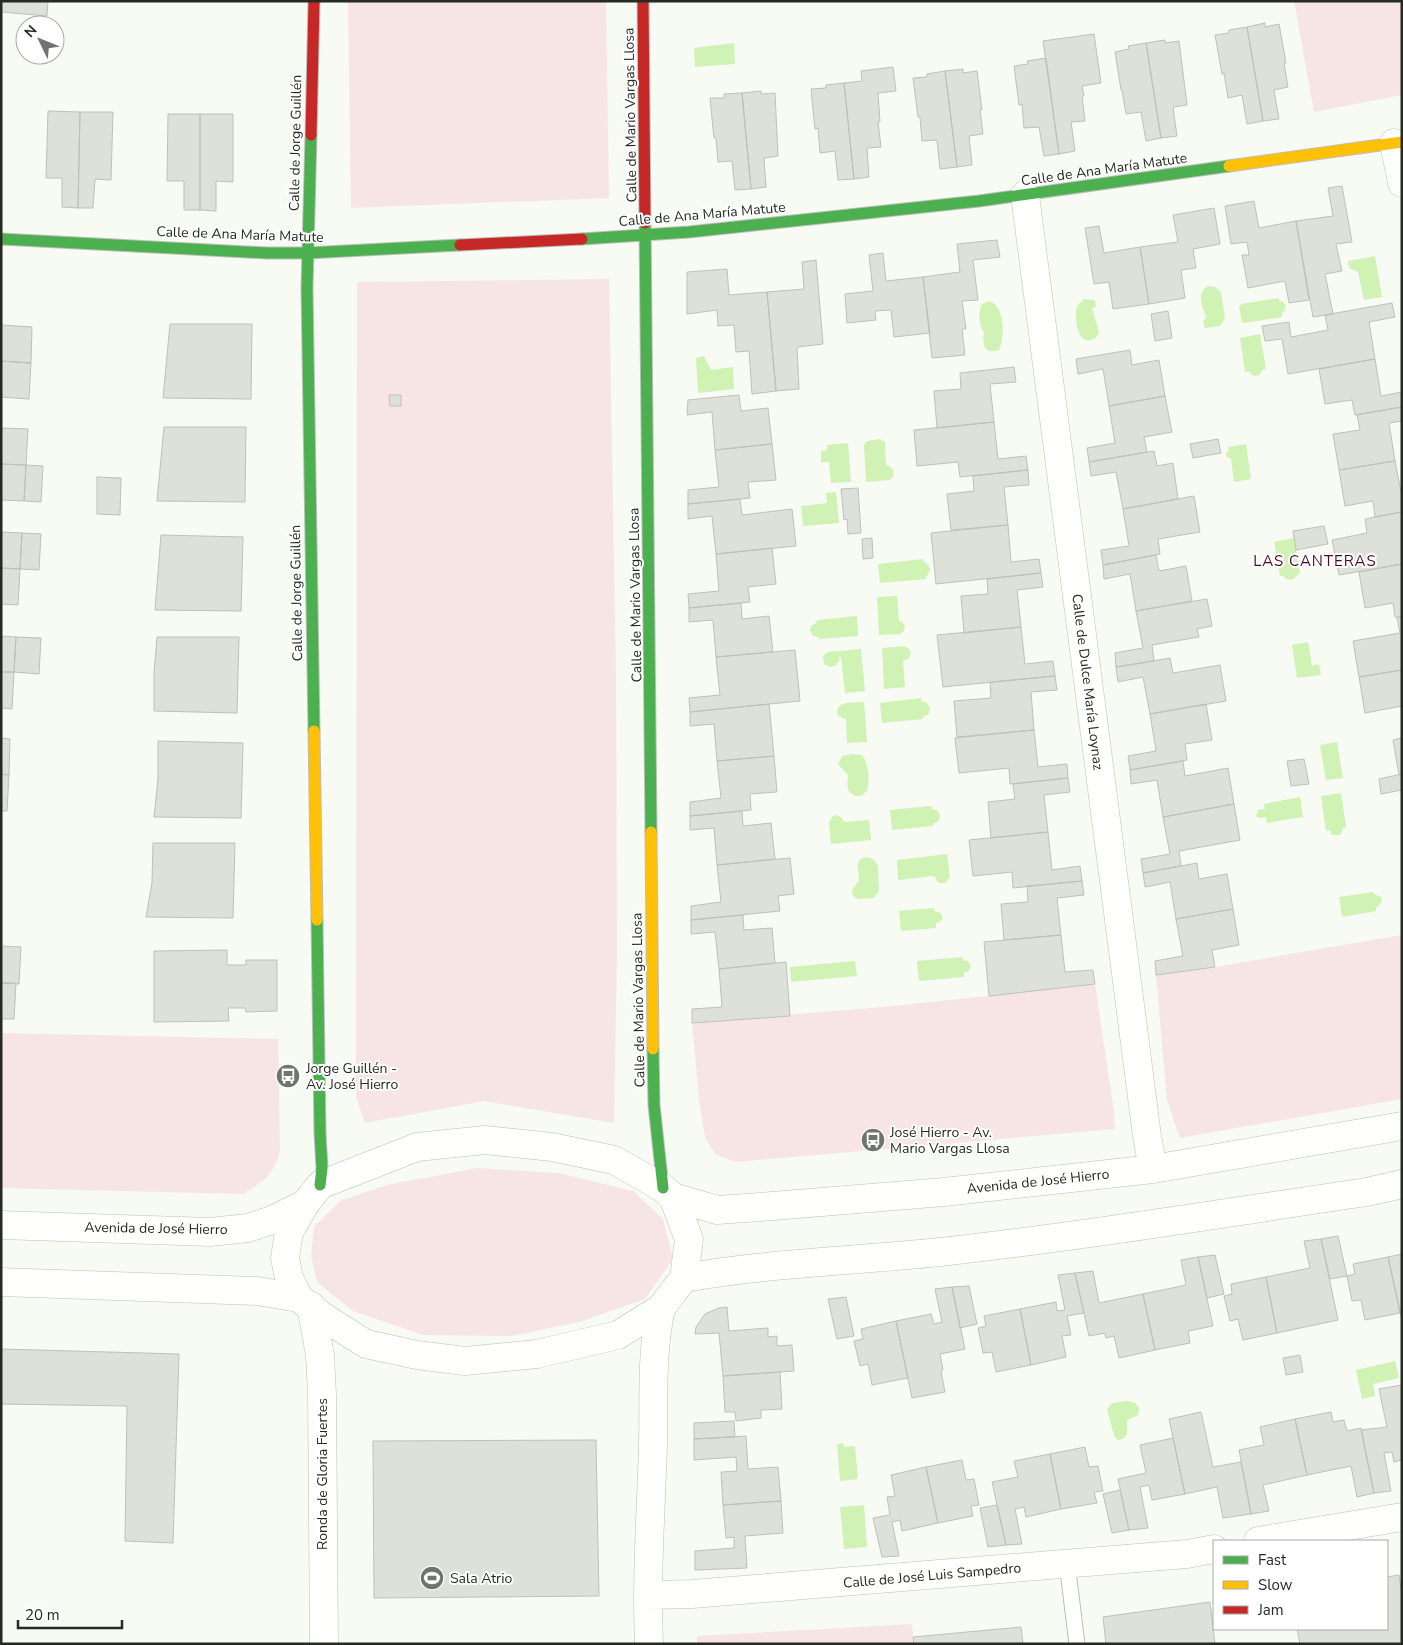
<svg xmlns="http://www.w3.org/2000/svg" width="1403" height="1645" font-family="'Nunito Sans',sans-serif">
  <style>
    .green { fill: #f7e4e5 }
    .water { fill: #d0f2b4 }
    .building { fill: #dde1da; stroke: #bdc1ba }
    .lines { fill: none; stroke-linecap: round; stroke-linejoin: round }
    .lane-casing { stroke: #bcbfb9; stroke-width: 17 }
    .street-casing { stroke: #bcbfb9; stroke-width: 29 }
    .fast-casing { stroke: #bcbfb9; stroke-width: 13 }
    .slow-casing { stroke: #bcbfb9; stroke-width: 13 }
    .jam-casing { stroke: #bcbfb9; stroke-width: 13 }
    .lane { stroke: #fefefd; stroke-width: 15 }
    .street { stroke: #fefefd; stroke-width: 28 }
    .fast { stroke: #4caf50; stroke-width: 11 }
    .slow { stroke: #ffc107; stroke-width: 11 }
    .jam { stroke: #c62828; stroke-width: 11 }
    .labels { text-anchor: middle; stroke-width: 4; stroke-linejoin: round; paint-order: stroke }
    .street-label { font-size: 14px; fill: #262b22; stroke: #fff }
    .poi-label { font-size: 14px; fill: #262b22; stroke: #fff; text-anchor: start }
    .neighbourhood-label { font-size: 15px; letter-spacing: 1px; fill: #4f0a23; stroke: #fff }
  </style>
  <rect width="100%" height="100%" fill="#f7fbf4"/>
  <path class="green" d="M348,1H606L609,198L351,208Z
    M1294,1H1402V95L1314,112Z
    M609,279L616,677L617,949L614,1123L484,1101L365,1123L356,1098L357,282Z
    M1402,935V1099L1180,1138L1167,1100L1156,975L1215,967Z
    M1095,984L1114,1112L1115,1129L735,1162L715,1154L705,1137L699,1100L692,1023L894,1006Z
    M1,1033L278,1039L280,1151C274,1175 263,1182 243,1194L1,1188Z
    M477,1168L558,1173L633,1191L663,1219L673,1259L645,1299L579,1322L511,1336L423,1335L353,1311L317,1282L311,1256L314,1227L340,1201L387,1185Z
    M912,1624L914,1644H697V1636Z"/>
  <path class="water" d="M734,43L735,64L695,67L694,48Z
    M1375,256L1382,297L1364,300L1358,272L1349,268L1348,261Z
    M1208,286L1215,287L1221,292L1225,318L1220,326L1205,328L1203,321L1206,318C1203,306 1195,294 1208,286Z
    M1279,298V301L1283,302L1286,306L1284,312L1282,313V317L1245,323L1242,322L1239,307L1241,304Z
    M1084,299L1095,300L1096,307L1092,308L1099,332L1096,338C1077,349 1074,318 1077,306Z
    M989,301C1005,305 1005,337 999,350C984,355 982,344 984,332C979,326 978,312 982,304Z
    M1260,334L1266,369H1263L1259,375L1253,376L1249,371L1245,372L1240,338Z
    M704,356L711,370L733,367L734,389L698,393L696,358Z
    M880,439L885,442L886,465L892,468C895,473 894,477 889,480L866,482L864,445L867,441Z
    M848,443L851,482L831,483L829,462H821V451L827,450V445Z
    M1246,444L1251,479L1234,482L1231,459L1227,457L1226,453L1229,450L1228,447Z
    M836,492L839,523L803,526L801,506L827,503L826,493Z
    M1294,538L1300,573L1292,580L1286,579L1283,576H1280L1274,542Z
    M923,559L924,562L927,564L930,569L928,575L926,576V579L880,583L878,564Z
    M897,596L899,621L902,622L905,626L904,631L900,634L879,635L877,597Z
    M857,616L858,636L819,639L818,637L813,636L810,630L811,626L817,622V620Z
    M1308,642L1312,666L1319,664L1321,675L1297,678L1292,645Z
    M904,646L909,649L911,653L908,659L903,661L905,687L884,689L882,648Z
    M861,649L865,691L845,693L841,657H839V661L835,666L830,667L824,664L823,656L828,652Z
    M921,698V701L927,703L930,708L929,714L923,717V719L882,723L880,703Z
    M864,702L867,742L847,743L846,719L838,716C833,700 853,703 864,702Z
    M1337,742L1343,778L1326,780L1320,745Z
    M853,754L862,755C869,765 870,779 867,791L861,796H856C846,792 847,785 848,775L838,764L842,756Z
    M1341,793L1346,827L1343,828L1340,835H1332L1330,830L1326,831L1321,796Z
    M1300,797L1303,817L1267,823L1266,817L1259,818L1256,816L1258,810L1265,809L1264,804Z
    M931,806L932,809L938,811L940,816L938,822L933,823V826L892,830L890,810Z
    M836,815L841,817L844,822L869,820L871,840L831,844L829,822L833,816Z
    M947,854L950,877L945,883H939L934,876L898,880L897,860Z
    M866,857L873,859L878,865L879,891L874,898L858,899L853,896L852,890L859,880C859,871 853,860 866,857Z
    M1373,892L1374,894L1381,897L1382,902L1376,908V911L1342,917L1339,897Z
    M934,908V911L941,913L943,918L940,922L936,923V928L901,931L899,911Z
    M963,957V960L968,961L971,966L969,971L964,973V977L919,981L917,961Z
    M855,961L857,976L791,982L790,967Z
    M1395,1361L1399,1378L1373,1384L1375,1396L1362,1399L1356,1370Z
    M1126,1401C1132,1401 1137,1403 1139,1409L1138,1415L1127,1420C1127,1429 1130,1439 1118,1440L1114,1436L1107,1409L1112,1403Z
    M843,1443L844,1447L855,1446L858,1479L840,1481L837,1444Z
    M864,1505L867,1547L844,1549L840,1507Z"/>
  <path class="building" d="M1,1H48L47,16L1,12Z
    M1265,23V27L1279,24L1286,63H1284L1288,87L1274,90L1279,119L1263,121L1247,27Z
    M1247,27L1263,121L1247,124L1242,95L1228,98L1224,73L1222,74L1215,35L1229,33V30Z
    M1094,34L1101,83L1082,86L1084,96H1082L1085,121L1071,122L1075,151L1059,154L1043,41Z
    M1165,40V43L1179,41L1187,105L1173,107L1177,136L1161,138L1146,43Z
    M1146,43L1161,138L1146,141L1141,112L1126,114L1122,90H1121L1115,52L1129,49L1128,46Z
    M1046,58L1059,154L1044,156L1039,127L1024,128L1022,104L1019,105L1014,66L1028,64L1027,61Z
    M893,67L896,91L878,93L880,122H878L881,147L867,148L869,177L854,179L844,83L862,81L861,71Z
    M963,69V73L977,71L982,110H980L983,134L969,136L972,165L957,167L945,71Z
    M945,71L957,167L940,169L937,140L922,141L920,117H918L913,78L927,77V74Z
    M844,83L854,179L838,180L835,151L820,153L818,128L815,129L811,89L826,88V85Z
    M761,91V94L775,93L778,156L764,158L766,187L751,189L742,93Z
    M742,93L751,189L735,190L732,161L718,162L716,138H714L710,98H724V94Z
    M48,111L80,112L78,208L62,207V178H46Z
    M80,112H113L111,180L95,179L93,208H78Z
    M168,114H200V210H184V181H167Z
    M200,114H233V182L216,181V211L200,210Z
    M1342,186L1352,242L1336,244L1342,271L1325,274L1333,314L1313,317L1296,221L1333,216L1328,188Z
    M1254,201L1259,228L1296,221L1309,300L1289,303L1285,281L1248,288L1242,255H1249L1247,242L1231,244L1225,206Z
    M1214,208L1220,244L1193,249L1196,268L1181,270L1185,298L1149,304L1140,247L1178,242L1173,215Z
    M1099,226L1104,253L1140,247L1149,304L1113,309L1109,282L1094,284L1085,228Z
    M997,240L1000,257L973,260L978,300L962,301L966,329H962L965,355L932,358L923,277L960,272L957,244Z
    M883,253L886,281L923,277L930,333L894,337L891,310L875,311L876,320L847,323L845,294L873,291L869,255Z
    M816,260L823,344L797,347L799,389L776,391L767,292L804,289L802,262Z
    M727,269L729,295L767,292L776,391L752,394L749,351L736,352L734,325L718,326L717,310L687,314V272Z
    M1392,303L1395,317L1369,322L1375,359L1288,374L1282,339L1265,341L1262,326L1289,322L1291,337L1328,330L1325,315Z
    M1168,311L1172,338L1155,341L1151,314Z
    M170,324H252L251,399L163,398Z
    M1,325L32,327L31,363L1,361Z
    M1130,350L1132,365L1159,360L1165,396L1109,406L1103,369L1078,374L1076,359Z
    M1375,359L1381,396L1402,392V407L1355,415L1352,400L1325,404L1319,369Z
    M1,361L31,363L29,399L1,397Z
    M1014,367L1016,382L990,384L994,422L937,428L934,391L961,389L960,373Z
    M389,395H401V406H390Z
    M739,395L741,411L768,408L772,444L715,450L712,412L687,415L688,400Z
    M1165,396L1172,432L1144,437L1147,452L1089,462L1087,448L1115,443L1109,406Z
    M1402,407V421L1389,423L1395,461L1339,470L1333,434L1360,430L1357,415Z
    M994,422L998,459L1026,456L1028,470L960,477L958,462L917,466L914,430Z
    M164,427H246L245,502L157,501Z
    M1,428L28,429L26,465L1,464Z
    M1218,439L1221,453L1193,458L1190,444Z
    M772,444L776,480L748,482L750,498L688,504V490L719,487L715,450Z
    M1154,451L1157,466L1173,463L1178,499L1123,509L1116,472L1091,476L1089,462Z
    M1395,461L1402,497V512L1375,517L1373,501L1345,506L1339,470Z
    M1,464L26,465L24,501L1,500Z
    M26,465L43,466L41,502L24,501Z
    M1028,470L1029,485L1004,487L1008,525L951,530L947,494L974,491L973,476Z
    M97,477L121,478L120,515L97,514Z
    M858,488L861,533L848,534L847,519L844,520L841,489Z
    M1194,496L1200,532L1158,539L1160,554L1103,565L1101,550L1129,546L1123,509Z
    M740,499L742,515L792,509L796,546L716,554L712,516L688,519V504Z
    M1402,512V564L1339,575L1332,540L1367,533L1365,519Z
    M1008,525L1011,562L1039,559L1041,573L936,584L931,533Z
    M1324,526L1328,544L1296,550L1293,531Z
    M1,532L22,533L20,569L1,568Z
    M22,533L41,534L39,570L20,569Z
    M161,535L243,537L241,611L155,610Z
    M872,538L873,558L863,559L862,539Z
    M772,548L776,584L748,587L750,602L689,608L688,594L719,591L716,554Z
    M1156,555L1159,571L1186,566L1192,601L1136,611L1130,574L1104,579L1103,565Z
    M1402,564V617H1395L1393,603L1365,608L1359,572Z
    M1,568L20,569L18,605L1,604Z
    M1041,573L1043,587L1017,590L1021,627L964,633L961,596L988,594L987,579Z
    M1207,599L1212,626L1197,629L1199,637L1152,645L1154,661L1116,667L1115,653L1143,648L1136,611Z
    M741,603L742,619L769,616L773,652L716,657L713,620L689,622V608Z
    M1402,617V670L1359,677L1353,641L1400,633L1397,618Z
    M1021,627L1025,664L1053,661L1055,676L943,687L937,635Z
    M1,636L16,637L14,672H1Z
    M16,637L41,638L39,674L14,672Z
    M157,637H239L237,713L154,711V673Z
    M795,650L800,701L690,712L689,698L720,695L716,657Z
    M1170,658L1173,673L1220,665L1226,701L1150,714L1143,677L1118,682L1116,667Z
    M1402,670V706L1365,713L1359,677Z
    M1,672H14L12,709L1,708Z
    M1055,676L1057,690L1031,692L1034,730L957,737L954,701L991,698L990,682Z
    M769,704L774,756L717,761L714,724L690,726V712Z
    M1206,704L1212,740L1185,744L1187,760L1130,770L1128,756L1156,751L1150,714Z
    M1034,730L1038,767L1067,764L1068,778L1010,784L1009,768L959,773L955,738Z
    M1,738L10,739L9,775L1,774Z
    M1402,738V774L1399,775L1393,740Z
    M158,741L243,743L241,818L154,817L158,779Z
    M774,756L777,792L750,794L751,810L690,816V802L721,798L717,761Z
    M1304,759L1309,784L1291,786L1287,761Z
    M1183,761L1185,776L1228,768L1234,804L1163,817L1157,780L1131,784L1130,770Z
    M1,774L9,775L7,811H1Z
    M1402,774V790L1381,794L1379,779Z
    M1068,778L1070,792L1044,795L1048,832L991,838L988,802L1015,799L1013,784Z
    M1234,804L1240,840L1179,851L1181,866L1143,873L1141,859L1170,854L1163,817Z
    M742,811L743,826L771,823L775,859L717,865L714,828L690,830V816Z
    M1048,832L1052,870L1080,866L1082,881L1013,888L1012,872L973,876L969,840Z
    M153,843H235L233,918L146,917L152,883Z
    M790,858L794,894L778,896L780,911L691,920V906L721,902L717,865Z
    M1197,863L1199,879L1227,874L1233,909L1176,919L1170,882L1145,887L1143,873Z
    M1082,881L1084,895L1057,898L1061,935L1004,940L1001,904L1028,902L1027,886Z
    M1233,909L1239,945L1212,950L1215,967L1156,975L1155,961L1183,956L1176,919Z
    M743,915L744,930L772,928L775,963L719,969L715,932L691,934V920Z
    M1061,935L1065,972L1093,970L1095,984L989,996L984,942Z
    M1,946L21,947L19,984L1,983Z
    M227,950V965H246V960H277V1011L246,1012L245,1008H228L229,1021L154,1022V951Z
    M786,962L790,1016L692,1023V1009L722,1007L719,969Z
    M1,983H16L14,1019H1Z
    M1338,1236L1347,1276L1330,1279L1321,1239Z
    M1321,1239L1338,1320L1277,1333L1266,1277L1310,1268L1304,1241Z
    M1402,1254V1320L1388,1257Z
    M1215,1255L1224,1294L1207,1298L1198,1257Z
    M1198,1257L1213,1326L1188,1331L1190,1343L1155,1350L1143,1294L1186,1285L1181,1260Z
    M1388,1257L1400,1313L1365,1320L1361,1300L1352,1301L1347,1276L1355,1274L1353,1264Z
    M1093,1271L1099,1303L1143,1294L1155,1350L1119,1358L1114,1336L1106,1338L1105,1333L1089,1336L1075,1273Z
    M1075,1273L1084,1313L1067,1316L1071,1335L1062,1336L1066,1357L1031,1365L1020,1309L1056,1302L1057,1311L1065,1310L1058,1275Z
    M1266,1277L1277,1333L1243,1340L1238,1319L1230,1321L1224,1296L1232,1294L1231,1284Z
    M969,1286L977,1324L960,1328L952,1287Z
    M952,1287L965,1349L940,1354L943,1370L941,1371L945,1392L912,1398L896,1321L931,1314L934,1324L942,1322L935,1289Z
    M846,1297L854,1336L837,1339L828,1299Z
    M727,1307L729,1331L768,1328V1337L777,1336V1346L792,1345L794,1371L723,1376L719,1333L695,1334L696,1327L705,1314L719,1308Z
    M1020,1309L1031,1365L996,1372L992,1352L983,1353L978,1328L986,1326L984,1316Z
    M896,1321L908,1378L872,1385L868,1364L860,1366L854,1341L863,1339L861,1329Z
    M1,1349L179,1354L173,1543L125,1541L127,1406L1,1404Z
    M1300,1355L1303,1372L1286,1375L1283,1358Z
    M780,1372L782,1409L761,1410V1418L736,1421L735,1412H725L723,1376Z
    M1402,1385V1460L1394,1462L1392,1452L1384,1453L1391,1491L1374,1493L1361,1430L1387,1427L1379,1389Z
    M1201,1412L1213,1467L1241,1462L1251,1514L1223,1518L1217,1487L1185,1494L1169,1419Z
    M1331,1412L1333,1422L1344,1420L1347,1431L1361,1428L1374,1493L1357,1497L1351,1466L1307,1475L1295,1419Z
    M1295,1419L1307,1475L1263,1485L1269,1511L1251,1514L1239,1450L1264,1445L1260,1427Z
    M734,1421L735,1437L694,1439V1423Z
    M746,1436L748,1469L778,1467L781,1501L723,1505L721,1472L737,1471L736,1457L694,1460V1439Z
    M1173,1438L1185,1494L1152,1500L1149,1485L1140,1487L1148,1528L1129,1530L1118,1479L1146,1473L1140,1445Z
    M596,1440L599,1596L374,1598L373,1441Z
    M1085,1447L1089,1467L1098,1466L1103,1491L1094,1492L1097,1503L1061,1509L1050,1454Z
    M1050,1454L1061,1509L1026,1517L1024,1507L1015,1509L1022,1544L1006,1545L992,1482L1018,1477L1014,1461Z
    M962,1460L966,1480L974,1479L979,1505L971,1506L973,1516L938,1523L926,1467Z
    M926,1467L938,1523L902,1531L900,1520L892,1522L899,1556L882,1557L873,1518L890,1515L887,1497L895,1496L891,1475Z
    M1120,1490L1129,1530L1112,1533L1103,1494Z
    M781,1501L783,1533L745,1536L747,1568L695,1570V1551L734,1548V1537L726,1538L723,1505Z
    M997,1505L1006,1545L988,1547L980,1508Z
    M1399,1575L1402,1595V1644H1300L1297,1629H1387V1577Z
    M1210,1602L1215,1644H1106L1103,1617Z
    M1021,1627L1023,1644H914L913,1637Z"/>
  <g class="lines">
    <g class="lane-casing">
      <path id="lane" d="M1067,1563L1077,1644"/>
    </g>
    <g class="street-casing">
      <path id="street" d="M1394,143L1402,183
        M1025,195L1147,1136L1153,1169
        M485,1140L552,1147L614,1160L663,1188L673,1197L689,1239L684,1278L661,1308L618,1335L537,1354L465,1361L417,1355L366,1344L325,1318L299,1298L289,1278L285,1258L289,1232L305,1204L320,1185L417,1147Z
        M673,1197L717,1210L761,1207L944,1192L1153,1169L1402,1126
        M1,1225L210,1232L248,1228L272,1220L305,1204
        M684,1278C768,1263 855,1261 940,1252C1083,1236 1225,1213 1367,1192L1402,1184
        M1,1282L257,1291L299,1298
        M311,1306L320,1355L322,1395L324,1644
        M1258,1541L1402,1517
        M649,1595L692,1594L1187,1554L1214,1549
        M649,1644C646,1578 651,1511 653,1445C654,1400 651,1353 661,1308"/>
    </g>
    <g class="fast-casing">
      <path id="fast" d="M311,135L307,288L314,731
        M645,223L651,832
        M1,239L267,253H307L460,245
        M582,239L689,232L979,201L1229,166
        M317,920L320,1133L322,1168L320,1185
        M653,1049L654,1105L663,1188"/>
    </g>
    <g class="slow-casing">
      <path id="slow" d="M1229,166L1402,142
        M314,731L317,920
        M651,832L653,1049"/>
    </g>
    <g class="jam-casing">
      <path id="jam" d="M643,1L645,223
        M311,135L314,1
        M460,245L582,239"/>
    </g>
    <use href="#lane" class="lane"/>
    <use href="#street" class="street"/>
    <use href="#fast" class="fast"/>
    <use href="#slow" class="slow"/>
    <use href="#jam" class="jam"/>
  </g>
  <defs>
    <g id="bus-disc" transform="scale(1.25)"><circle r="9.5" fill="#6f746c" stroke="#fff"/><path d="M-5-6H5V4H4V6H2V4H-2V6H-4V4H-5ZM-3.5-4V0h7V-4ZM-3.5 1.2v1.5H-2V1.2ZM2 1.2v1.5H3.5V1.2Z" fill="#fff"/></g>
    <g id="stadium-disc" transform="scale(1.25)"><circle r="9.5" fill="#6f746c" stroke="#fff"/><path d="M0-5a6.5 5 0 1 0 0 10a6.5 5 0 1 0 0-10ZM-3.5-1.8h7v3.6h-7Z" fill="#fff"/></g>
  </defs>
  <g fill-rule="evenodd">
    <use href="#bus-disc" x="288" y="1076"/>
    <use href="#bus-disc" x="873" y="1140"/>
    <use href="#stadium-disc" x="432" y="1578"/>
  </g>
  <g class="labels">
    <g class="street-label">
      <text transform="translate(630 115) rotate(-91)" y="5">Calle de Mario Vargas Llosa</text>
      <text transform="translate(295 143) rotate(-89)" y="5">Calle de Jorge Guillén</text>
      <text transform="translate(1104 169) rotate(-8)" y="5">Calle de Ana María Matute</text>
      <text transform="translate(702 214) rotate(-5)" y="5">Calle de Ana María Matute</text>
      <text transform="translate(240 234) rotate(2)" y="5">Calle de Ana María Matute</text>
      <text transform="translate(296 593) rotate(-91)" y="5">Calle de Jorge Guillén</text>
      <text transform="translate(635 595) rotate(-91)" y="5">Calle de Mario Vargas Llosa</text>
      <text transform="translate(1088 682) rotate(83)" y="5">Calle de Dulce María Loynaz</text>
      <text transform="translate(638 1000) rotate(-91)" y="5">Calle de Mario Vargas Llosa</text>
      <text transform="translate(1038 1181) rotate(-6)" y="5">Avenida de José Hierro</text>
      <text transform="translate(156 1228) rotate(1)" y="5">Avenida de José Hierro</text>
      <text transform="translate(322 1474) rotate(-90)" y="5">Ronda de Gloria Fuertes</text>
      <text transform="translate(932 1575) rotate(-5)" y="5">Calle de José Luis Sampedro</text>
    </g>
    <g class="poi-label">
      <text x="306" y="1073">Jorge Guillén -<tspan x="306" dy="16">Av. José Hierro</tspan></text>
      <text x="890" y="1137">José Hierro - Av.<tspan x="890" dy="16">Mario Vargas Llosa</tspan></text>
      <text x="450" y="1583">Sala Atrio</text>
    </g>
    <g class="neighbourhood-label">
      <text x="1315" y="566">LAS CANTERAS</text>
    </g>
  </g>
  <rect width="1403" height="1645" fill="none" stroke="#262b22" stroke-width="5"/>
  <rect x="1213" y="1540" width="175" height="90" fill="#ffffff" stroke="#a8aaa7"/>
  <rect x="1223" y="1556" width="25" height="8" fill="#4caf50" stroke="#a8aaa7"/>
  <text x="1258" y="1565" font-size="15" fill="#262b22">Fast</text>
  <rect x="1223" y="1581" width="25" height="8" fill="#ffc107" stroke="#a8aaa7"/>
  <text x="1258" y="1590" font-size="15" fill="#262b22">Slow</text>
  <rect x="1223" y="1606" width="25" height="8" fill="#c62828" stroke="#a8aaa7"/>
  <text x="1258" y="1615" font-size="15" fill="#262b22">Jam</text>
  <g transform="translate(40 40) rotate(313)"><circle r="24" fill="#ffffff" stroke="#a8aaa7"/>
  <path d="M0-4L9 19L0 12L-9 19Z" fill="#6f746c"/>
  <text y="-8" font-size="14" font-weight="bold" text-anchor="middle" fill="#262b22">N</text>
  </g>
  <path d="M18 1620v8h104v-8" fill="none" stroke="#262b22" stroke-width="2.5"/>
  <text x="25" y="1620" font-size="15" fill="#262b22" stroke="#ffffff" stroke-width="4" paint-order="stroke">20 m</text>
</svg>
